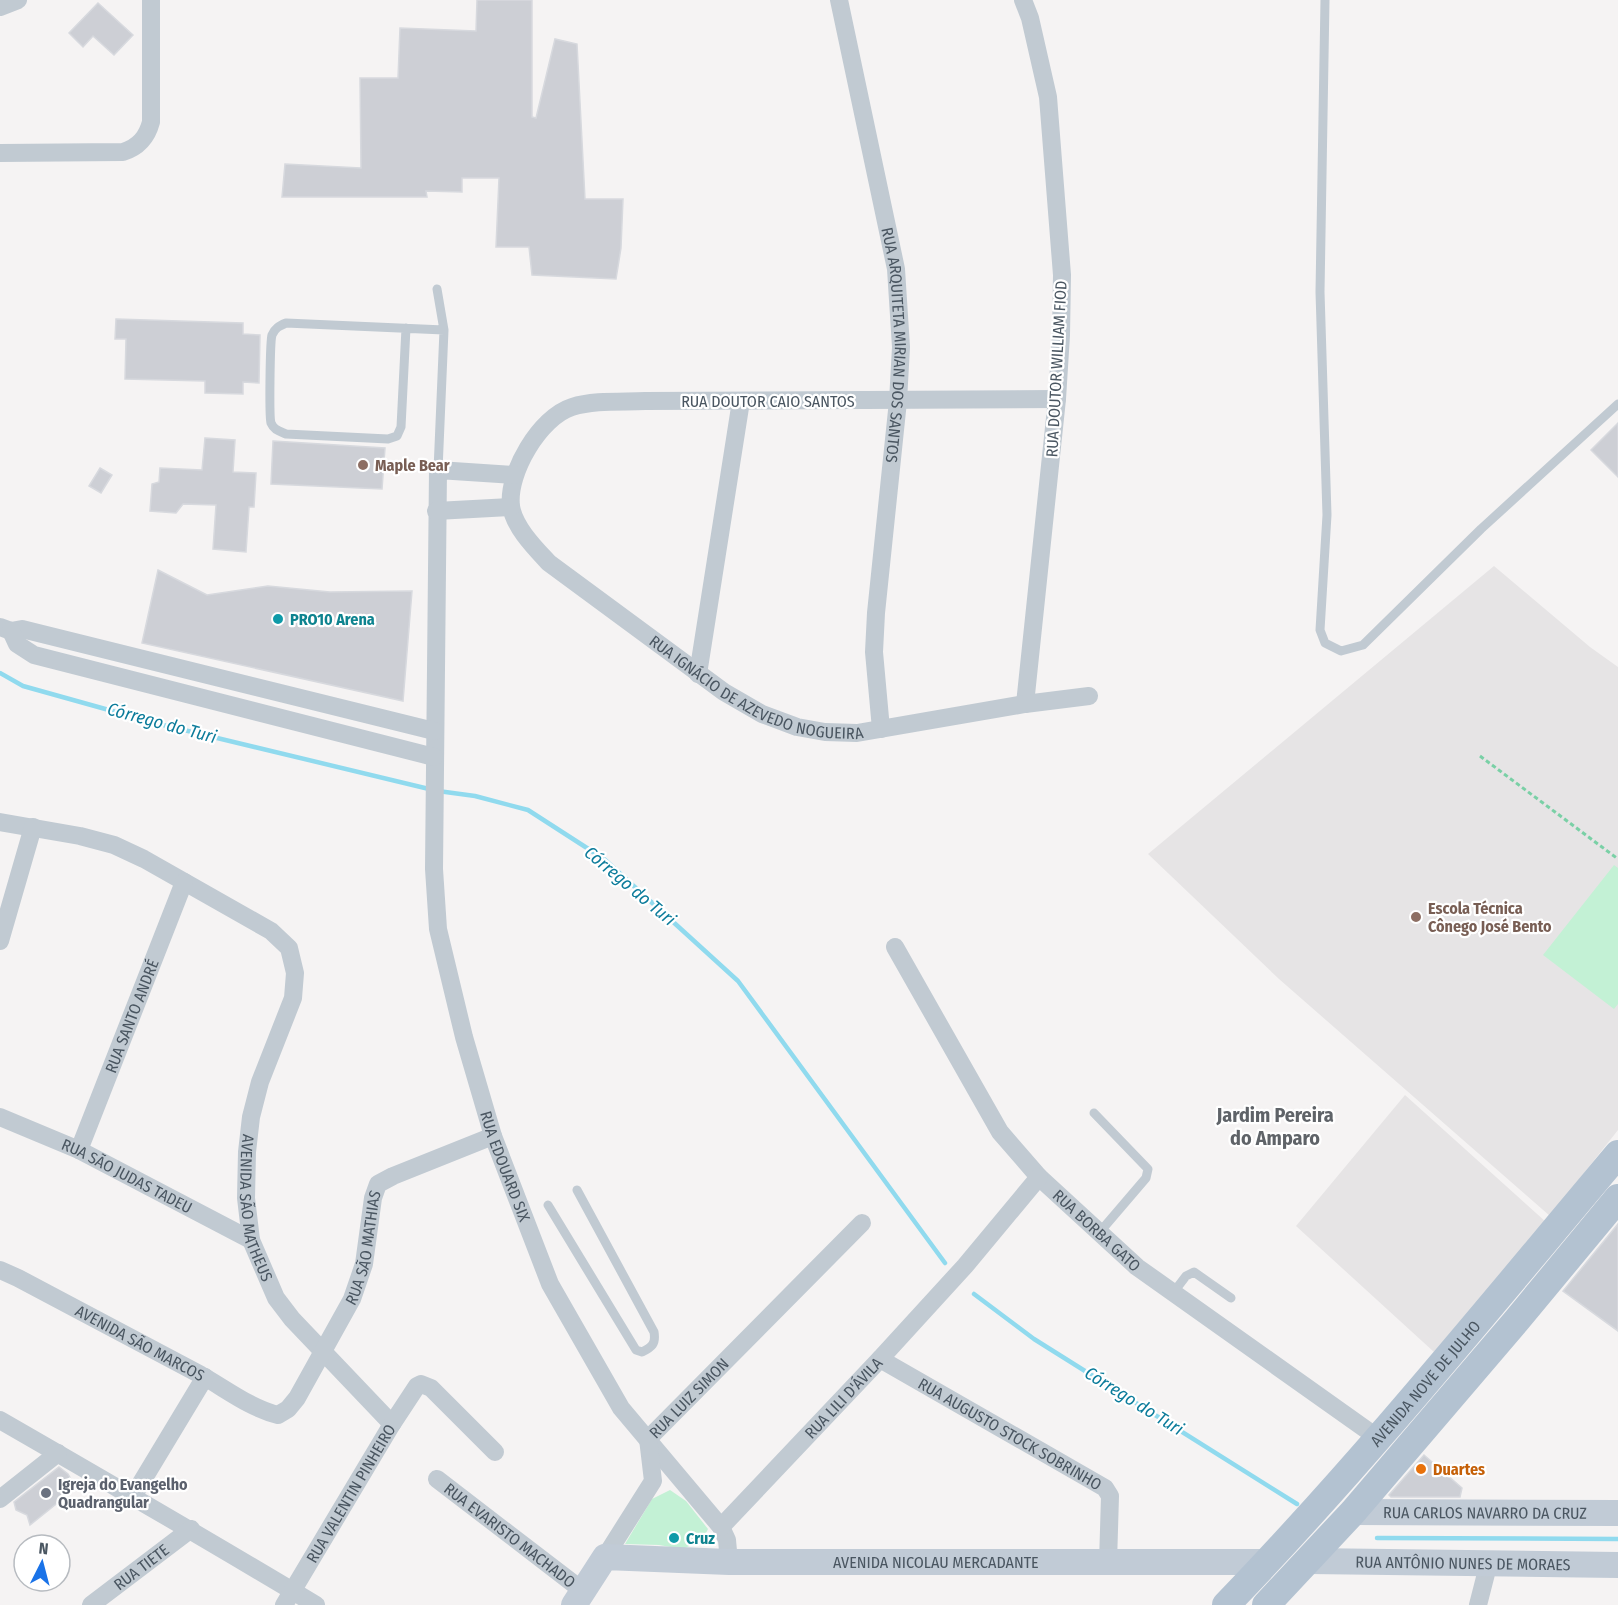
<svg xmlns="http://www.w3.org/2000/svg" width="1618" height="1605" font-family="'Fira Sans Condensed',sans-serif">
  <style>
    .education { fill: #e6e4e5 }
    .green { fill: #c3f1d5 }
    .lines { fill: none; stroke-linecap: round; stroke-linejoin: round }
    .stream { stroke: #90daee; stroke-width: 4.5 }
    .building { fill: #cdcfd5; stroke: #d7d9de; stroke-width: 1.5 }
    .path { stroke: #7ad0a6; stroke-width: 3; stroke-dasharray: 4.5 3; stroke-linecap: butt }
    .service { stroke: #c1cad2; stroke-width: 9 }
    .minor { stroke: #c1cad2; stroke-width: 18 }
    .secondary { stroke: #c1cbd6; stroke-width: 26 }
    .primary { stroke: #b3c2d1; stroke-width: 28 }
    .education-dot { fill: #8d6e63; stroke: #fff; stroke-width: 2 }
    .culture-dot { fill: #0f9aa8; stroke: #fff; stroke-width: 2 }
    .food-dot { fill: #e8710a; stroke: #fff; stroke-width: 2 }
    .worship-dot { fill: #6b7280; stroke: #fff; stroke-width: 2 }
    .labels { text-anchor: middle; stroke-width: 4.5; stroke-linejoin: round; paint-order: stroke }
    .street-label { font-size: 16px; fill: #4a5661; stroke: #fff }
    .education-label { font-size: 16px; font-weight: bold; fill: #785e54; stroke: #fff; text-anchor: start }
    .culture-label { font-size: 16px; font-weight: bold; fill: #0d838f; stroke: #fff; text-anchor: start }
    .food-label { font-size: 16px; font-weight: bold; fill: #c56008; stroke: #fff; text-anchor: start }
    .worship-label { font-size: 16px; font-weight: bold; fill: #5b616d; stroke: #fff; text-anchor: start }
    .water-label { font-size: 18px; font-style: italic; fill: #0c7c9b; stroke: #fff }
    .quarter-label { font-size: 20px; font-weight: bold; fill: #5f6368; stroke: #fff }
  </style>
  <rect width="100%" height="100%" fill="#f5f3f3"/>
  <path class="education" d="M1494,566L1590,647L1618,667V1130L1550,1216L1279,979L1148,854Z
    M1405,1095L1546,1222L1434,1352L1296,1226Z"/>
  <path class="green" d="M1614,865L1618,868V1004L1614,1009L1543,955Z
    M670,1490L686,1501L708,1529L702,1541L682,1549L659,1545L625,1544L652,1499Z"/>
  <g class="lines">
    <path class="stream" d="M0,673L23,686L159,724L429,789
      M438,791L475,796L528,810L604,859L738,981L945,1263
      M974,1294L1034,1339L1297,1504
      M1377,1538L1618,1539"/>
  </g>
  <path class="building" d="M477,0H532V117L536,118L555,39L577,44L585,199H623L621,248L616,279L532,275L529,247H496L499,178H462V192L426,191L427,197H282L285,164L361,168L360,78H398L400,28L476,31Z
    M98,3L133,35L114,55L93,36L83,47L69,33Z
    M116,319L243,323V334L260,335L259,383L243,382V394L205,393V381L125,379L126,339H115Z
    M1618,423V477L1591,450Z
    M205,438L235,440L233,472L256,473L254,507H249L246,552L213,549L216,505L183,504L176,513L150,511L152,484L159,482L160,468L202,470Z
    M273,441L385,448L382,489L271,484Z
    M100,468L112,475L101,493L89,486Z
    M158,570L207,595L268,586L330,592L412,591L403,701L142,643Z
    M1618,1224V1331L1563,1291Z
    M1424,1455L1462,1488L1460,1497H1391L1389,1495Z
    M59,1467L68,1474L76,1488L30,1525L27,1515L16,1510L14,1502Z"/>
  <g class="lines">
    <path class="path" d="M1480,756L1618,859"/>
    <path class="service" d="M1325,0L1320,292L1327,515L1320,630L1325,643L1341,651L1363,645L1481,529L1618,404
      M437,289L444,330L438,470
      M406,328L401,427L397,436L388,439L286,434C279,431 274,430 271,423C269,417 270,341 272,335C275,328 279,326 286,323L444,330
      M1094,1113L1148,1169L1146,1178L1099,1233
      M548,1205L636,1350L642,1352C652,1347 656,1344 654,1332L577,1190
      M1173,1293L1186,1276L1194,1272L1231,1298"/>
    <g class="minor">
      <path id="s1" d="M839,0L896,269L901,347L898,401L876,613L874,652L881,729"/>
      <path d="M1023,0L1030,18L1048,97L1062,275L1061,335L1057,399L1025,704"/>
      <path d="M0,7L18,0"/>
      <path d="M0,153L123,152C139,147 147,137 151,122V0"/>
      <path id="s2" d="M1057,399L645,401C621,402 594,400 572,407C540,417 507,473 511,506C514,527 535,548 549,563L724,692L762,714L797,727L825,732L857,733L1025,704L1089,696"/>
      <path id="s3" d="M514,475L438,470L434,869L438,929L464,1037L493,1136L550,1284L621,1408L721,1527L727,1540L729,1562"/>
      <path d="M436,511L511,507"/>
      <path d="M0,627L11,631L22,629L434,731"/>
      <path d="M11,631L17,644L34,655L434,757"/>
      <path d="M698,674L741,401"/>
      <path id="s4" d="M0,822L80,836L114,845L144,859L271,931L289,948L295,973L293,998L260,1082L251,1117L247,1152L246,1198L251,1240L276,1298L292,1319L392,1424"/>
      <path d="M0,941L33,827"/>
      <path id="s5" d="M895,947L1000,1132L1039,1177L1137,1267L1378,1438"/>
      <path id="s6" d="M0,1117L79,1150L251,1240"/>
      <path id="s7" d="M79,1150L184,882"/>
      <path id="s8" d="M0,1270L18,1278C79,1310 140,1343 201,1375C226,1389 250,1408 278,1415L288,1409L297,1398L352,1299L364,1264L373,1198L378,1184L393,1176L493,1136"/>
      <path id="s9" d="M880,1359L1105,1488L1110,1496L1108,1563"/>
      <path d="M0,1420C106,1481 211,1542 316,1605"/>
      <path id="s10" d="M437,1479L583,1591"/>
      <path d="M132,1498L205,1377"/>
      <path d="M0,1499L58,1453"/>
      <path id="s11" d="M721,1527L880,1359L965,1266L1039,1177"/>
      <path id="s12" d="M605,1557L653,1481L648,1439L862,1223"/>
      <path id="s13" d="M91,1605L191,1529"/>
      <path id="s14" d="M284,1605L392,1424L417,1386L421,1384L431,1388L495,1452"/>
      <path d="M1478,1605L1489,1562"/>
    </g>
    <g class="secondary">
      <path id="s15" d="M1353,1512L1618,1513"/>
      <path id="s16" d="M1309,1561L1618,1565"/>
      <path id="s17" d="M574,1605L605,1557L729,1562H1267"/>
    </g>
    <g class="primary">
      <path id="s18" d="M1226,1605C1364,1462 1490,1306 1618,1154"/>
      <path d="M1266,1605L1353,1512L1517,1320L1618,1198"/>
    </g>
  </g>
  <g class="education-dot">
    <circle cx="363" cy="465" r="6"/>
    <circle cx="1416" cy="917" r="6"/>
  </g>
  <g class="culture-dot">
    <circle cx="278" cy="619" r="6"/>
    <circle cx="674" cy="1538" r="6"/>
  </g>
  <circle class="food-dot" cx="1421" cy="1469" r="6"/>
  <circle class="worship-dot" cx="46" cy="1493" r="6"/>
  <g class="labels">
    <g class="street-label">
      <text dy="6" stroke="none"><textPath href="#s1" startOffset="351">RUA ARQUITETA MIRIAN DOS SANTOS</textPath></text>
      <text transform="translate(1056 369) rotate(-87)" y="6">RUA DOUTOR WILLIAM FIOD</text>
      <text x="768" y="407">RUA DOUTOR CAIO SANTOS</text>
      <text dy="6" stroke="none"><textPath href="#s2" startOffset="924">RUA IGNÁCIO DE AZEVEDO NOGUEIRA</textPath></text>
      <text dy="6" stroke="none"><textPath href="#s7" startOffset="144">RUA SANTO ANDRÉ</textPath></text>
      <text dy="6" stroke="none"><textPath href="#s3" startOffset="782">RUA EDOUARD SIX</textPath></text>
      <text dy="6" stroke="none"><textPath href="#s6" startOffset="140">RUA SÃO JUDAS TADEU</textPath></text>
      <text dy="6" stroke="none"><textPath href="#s4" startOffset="590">AVENIDA SÃO MATHEUS</textPath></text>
      <text dy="6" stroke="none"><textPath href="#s5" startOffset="351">RUA BORBA GATO</textPath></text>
      <text dy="6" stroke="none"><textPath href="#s8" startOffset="506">RUA SÃO MATHIAS</textPath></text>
      <text dy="6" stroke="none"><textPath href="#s8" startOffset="158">AVENIDA SÃO MARCOS</textPath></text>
      <text dy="6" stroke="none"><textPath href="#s18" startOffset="298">AVENIDA NOVE DE JULHO</textPath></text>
      <text dy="6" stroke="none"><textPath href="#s11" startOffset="178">RUA LILI D'ÁVILA</textPath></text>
      <text dy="6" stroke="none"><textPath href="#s12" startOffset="190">RUA LUIZ SIMON</textPath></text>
      <text dy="6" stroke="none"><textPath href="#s9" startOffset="150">RUA AUGUSTO STOCK SOBRINHO</textPath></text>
      <text dy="6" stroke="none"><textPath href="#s14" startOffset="130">RUA VALENTIN PINHEIRO</textPath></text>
      <text dy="6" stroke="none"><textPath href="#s15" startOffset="132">RUA CARLOS NAVARRO DA CRUZ</textPath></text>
      <text dy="6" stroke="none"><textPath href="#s10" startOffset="92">RUA EVARISTO MACHADO</textPath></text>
      <text dy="6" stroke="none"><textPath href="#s17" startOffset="388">AVENIDA NICOLAU MERCADANTE</textPath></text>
      <text dy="6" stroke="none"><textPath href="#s16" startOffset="154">RUA ANTÔNIO NUNES DE MORAES</textPath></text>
      <text dy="6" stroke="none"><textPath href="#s13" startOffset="63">RUA TIETE</textPath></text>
    </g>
    <g class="education-label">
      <text x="375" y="471">Maple Bear</text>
      <text x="1428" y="914">Escola Técnica<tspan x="1428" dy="18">Cônego José Bento</tspan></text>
    </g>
    <g class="culture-label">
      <text x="290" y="625">PRO10 Arena</text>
      <text x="686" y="1544">Cruz</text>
    </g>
    <g class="food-label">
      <text x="1433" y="1475">Duartes</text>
    </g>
    <g class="worship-label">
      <text x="58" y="1490">Igreja do Evangelho<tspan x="58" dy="18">Quadrangular</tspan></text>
    </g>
    <g class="water-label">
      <text transform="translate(162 723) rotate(15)" y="6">Córrego do Turi</text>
      <text transform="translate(630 886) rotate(40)" y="6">Córrego do Turi</text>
      <text transform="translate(1134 1401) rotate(32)" y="6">Córrego do Turi</text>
    </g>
    <g class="quarter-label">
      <text x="1275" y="1122">Jardim Pereira<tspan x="1275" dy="23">do Amparo</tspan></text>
    </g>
  </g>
  <g transform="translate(42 1563) rotate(6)"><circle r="28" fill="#ffffff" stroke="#b7bbc0" stroke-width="1.5"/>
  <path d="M0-4.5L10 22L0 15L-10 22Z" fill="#1a73e8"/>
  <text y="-9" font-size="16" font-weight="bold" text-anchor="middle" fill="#4a5661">N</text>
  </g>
</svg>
